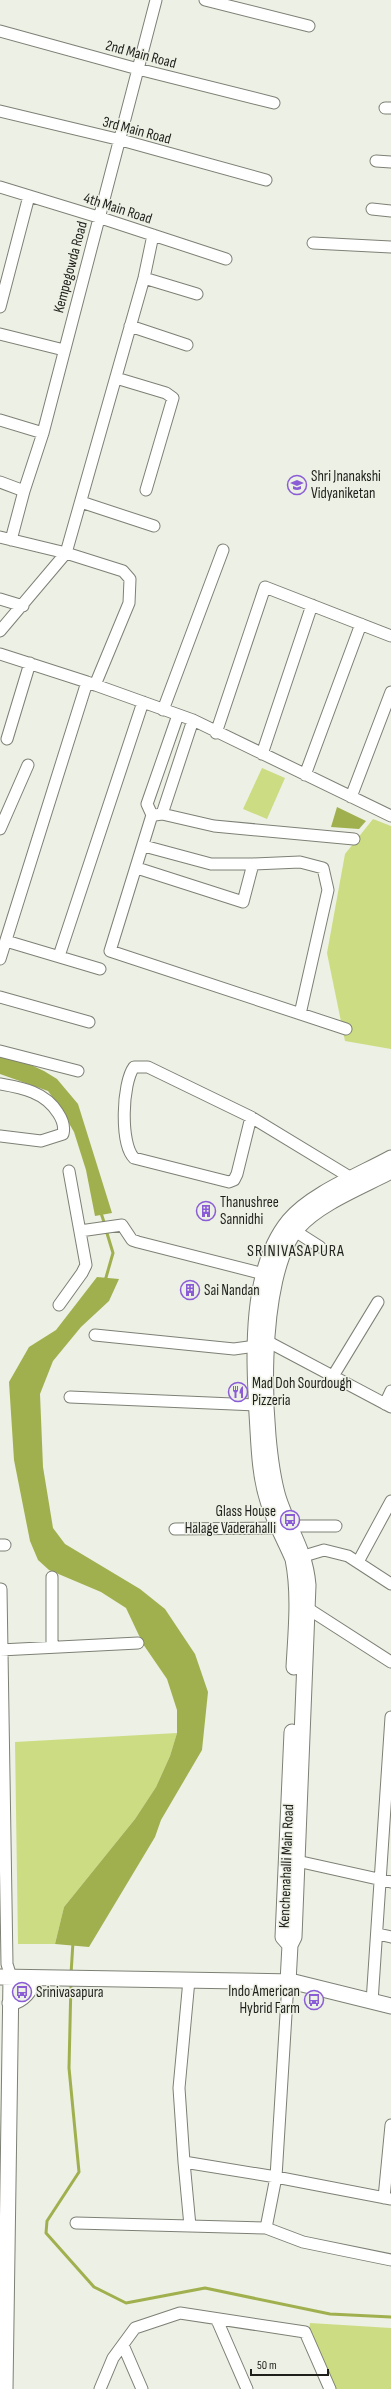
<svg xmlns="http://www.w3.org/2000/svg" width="391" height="2389" font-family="'Sofia Sans Condensed',sans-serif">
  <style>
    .green { fill: #ccdc83 }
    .water { fill: #a0b04e }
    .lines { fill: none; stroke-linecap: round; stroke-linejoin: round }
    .stream { stroke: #a0b04e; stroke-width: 3 }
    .street-casing { stroke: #7d8075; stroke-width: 13 }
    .secondary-casing { stroke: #7d8075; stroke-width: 17 }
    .street { stroke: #fff; stroke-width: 11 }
    .secondary { stroke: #fff; stroke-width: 15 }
    .labels { text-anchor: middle; stroke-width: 3; stroke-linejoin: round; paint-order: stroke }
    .street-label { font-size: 15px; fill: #1f201c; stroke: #edf0e4 }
    .poi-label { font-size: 15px; fill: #1f201c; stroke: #edf0e4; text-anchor: start }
    .neighbourhood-label { font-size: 16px; letter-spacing: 1px; fill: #1f201c; stroke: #edf0e4 }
  </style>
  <rect width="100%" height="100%" fill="#edf0e4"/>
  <path class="green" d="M262,768L285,778L267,819L243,809Z
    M373,819L391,826V1049L345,1041L327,953L345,854Z
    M177,1733L170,1756L156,1787L135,1819L64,1907L55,1944H18L15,1742Z
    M310,2323L391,2328V2389H334L309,2332Z"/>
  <path class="water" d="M337,807L366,821L359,829L331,827Z
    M0,1056L20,1060L44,1071L57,1079L78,1104L112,1213L95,1216L86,1170L74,1132L59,1106L48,1091L0,1074Z
    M97,1277L119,1279L109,1301L81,1327L53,1361L40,1394L43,1467L53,1528L65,1544L140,1589L165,1609L195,1654L208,1692L202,1750L161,1820L155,1837L89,1947L55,1944L64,1907L135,1819L156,1787L170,1756L177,1733V1710L167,1679L143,1644L126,1608L101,1592L49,1570L38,1560L30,1541L14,1460L9,1382L29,1347L56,1330Z"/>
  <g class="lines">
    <path class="stream" d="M101,1213L105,1225
      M105,1281L113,1253L106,1230
      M71,1974L73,1942
      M71,1982L69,2068L79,2172L47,2221L46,2233L94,2287L126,2303L205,2288L330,2314L391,2317"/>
    <g class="street-casing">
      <path id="street" d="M205,0L309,26
        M0,31L138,69L274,103
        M385,108H391
        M0,111L121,140L266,180
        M376,161L391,162
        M0,187L98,217L226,259
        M372,209L391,211
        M313,243L391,247
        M144,278L197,294
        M0,307L29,196
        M130,326L187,345
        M0,334L64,350
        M116,378L166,393L173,398L146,490
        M0,420L43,433
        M0,482L24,491
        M81,502L154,526
        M0,537L66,553L123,571L130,579L129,603L95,685
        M11,540L24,491L43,433L156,0
        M0,599L23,606
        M0,631L66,553L144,278L153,235
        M0,654L87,682L193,720L391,816
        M163,710L223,550
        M178,715L147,804L152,815L110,951L346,1029
        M216,733L265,587L391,636
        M7,739L30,663
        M262,754L312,605
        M305,775L361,624
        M351,797L391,692
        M162,814L214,826L354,839
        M155,815L162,814L193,720
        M0,829L28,765
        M253,864L300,862L323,868L328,890L300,1014
        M137,868L243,902L253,864H211L144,846
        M6,941L100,969
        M59,956L143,702
        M0,959L87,682
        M0,997L89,1022
        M0,1051L78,1071
        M0,1084C23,1088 45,1092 58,1113C62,1119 65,1126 63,1134L41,1141L0,1136
        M251,1117L237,1174L234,1180L229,1182L134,1158C120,1144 122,1083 134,1067H148L251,1117L353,1179
        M80,1231L122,1225L132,1240L138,1242L264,1274
        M295,1231L320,1247
        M59,1305L82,1273L86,1265L69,1171
        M95,1335L234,1349L256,1346
        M261,1338L391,1407
        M333,1376L378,1302
        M70,1397L257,1405
        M385,1404L391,1391
        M291,1526H336
        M175,1529L280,1528
        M0,1545H5
        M304,1556L324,1550L348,1556L391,1584
        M358,1562L391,1501
        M1,1589L7,1964L11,1977
        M301,1607L307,1608L391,1662
        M52,1647V1577
        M0,1650L138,1643
        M297,1861L391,1882
        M378,1934L391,1937
        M189,1980L179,2088L184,2162L276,2177L391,2199
        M288,1982L276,2177L266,2228L303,2242L391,2260
        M372,2002L391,1717
        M184,2162L190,2226
        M384,2198L391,2125
        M76,2223L266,2228
        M217,2320L247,2389
        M123,2345L142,2389
        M100,2389L113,2358L135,2328L180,2313L305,2332L330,2389"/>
    </g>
    <g class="secondary-casing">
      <path id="secondary" d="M294,1667C296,1631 300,1594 293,1559C285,1540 274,1521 268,1501C259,1473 259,1443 257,1414C254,1356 249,1270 289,1221C310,1195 360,1175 391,1158
        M290,1945L283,1937L292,1732
        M0,1977L294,1982L391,2006
        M288,1982L290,1945L294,1937L308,1585C305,1549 288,1529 278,1497C261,1438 256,1274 298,1227C319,1203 363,1186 391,1171
        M10,2003C23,2000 31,1991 33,1978
        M5,2389L11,1977"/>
    </g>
    <use href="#street" class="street"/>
    <use href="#secondary" class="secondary"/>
  </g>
  <defs>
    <g id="school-ring" transform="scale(1)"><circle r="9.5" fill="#edf0e4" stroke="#8a5dd7" stroke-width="1.5"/><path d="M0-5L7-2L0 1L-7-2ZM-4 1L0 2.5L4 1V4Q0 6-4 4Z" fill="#8a5dd7"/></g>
    <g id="building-ring" transform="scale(1)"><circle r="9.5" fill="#edf0e4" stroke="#8a5dd7" stroke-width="1.5"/><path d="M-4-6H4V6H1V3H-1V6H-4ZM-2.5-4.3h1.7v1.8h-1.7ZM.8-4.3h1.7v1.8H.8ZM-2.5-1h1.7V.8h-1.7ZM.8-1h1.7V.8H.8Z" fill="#8a5dd7"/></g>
    <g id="restaurant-ring" transform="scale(1)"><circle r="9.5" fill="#edf0e4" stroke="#8a5dd7" stroke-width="1.5"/><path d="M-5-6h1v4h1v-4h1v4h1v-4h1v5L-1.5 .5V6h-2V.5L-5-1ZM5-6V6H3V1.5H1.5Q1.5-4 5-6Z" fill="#8a5dd7"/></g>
    <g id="bus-ring" transform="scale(1)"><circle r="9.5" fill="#edf0e4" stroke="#8a5dd7" stroke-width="1.5"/><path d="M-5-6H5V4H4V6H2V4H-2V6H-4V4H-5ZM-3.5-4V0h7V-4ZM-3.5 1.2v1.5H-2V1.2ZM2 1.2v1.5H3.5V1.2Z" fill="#8a5dd7"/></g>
  </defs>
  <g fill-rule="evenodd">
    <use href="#school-ring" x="297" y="485"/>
    <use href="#building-ring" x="206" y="1211"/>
    <use href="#building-ring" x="190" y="1290"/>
    <use href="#restaurant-ring" x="238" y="1392"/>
    <use href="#bus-ring" x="290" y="1520"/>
    <use href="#bus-ring" x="22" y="1992"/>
    <use href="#bus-ring" x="314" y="2000"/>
  </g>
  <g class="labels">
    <g class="street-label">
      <text transform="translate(141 54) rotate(15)" y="5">2nd Main Road</text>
      <text transform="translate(137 130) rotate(15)" y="5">3rd Main Road</text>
      <text transform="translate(118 208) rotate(18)" y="5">4th Main Road</text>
      <text transform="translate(70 267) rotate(-75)" y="5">Kempegowda Road</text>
      <text transform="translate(286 1866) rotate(-88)" y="5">Kenchenahalli Main Road</text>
    </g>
    <g class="poi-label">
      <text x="311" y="481">Shri Jnanakshi<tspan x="311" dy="17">Vidyaniketan</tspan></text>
      <text x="220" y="1207">Thanushree<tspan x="220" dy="17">Sannidhi</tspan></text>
      <text x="204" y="1295">Sai Nandan</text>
      <text x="252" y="1388">Mad Doh Sourdough<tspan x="252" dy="17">Pizzeria</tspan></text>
      <text x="276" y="1516" text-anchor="end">Glass House<tspan x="276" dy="17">Halage Vaderahalli</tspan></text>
      <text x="300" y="1996" text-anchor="end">Indo American<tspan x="300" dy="17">Hybrid Farm</tspan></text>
      <text x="36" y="1997">Srinivasapura</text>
    </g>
    <g class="neighbourhood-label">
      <text x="296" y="1256">SRINIVASAPURA</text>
    </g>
  </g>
  <path d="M251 2369v6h77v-6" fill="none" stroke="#1f201c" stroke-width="2"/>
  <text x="257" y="2369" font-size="12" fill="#1f201c" stroke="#edf0e4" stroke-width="3" paint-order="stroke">50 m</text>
</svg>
